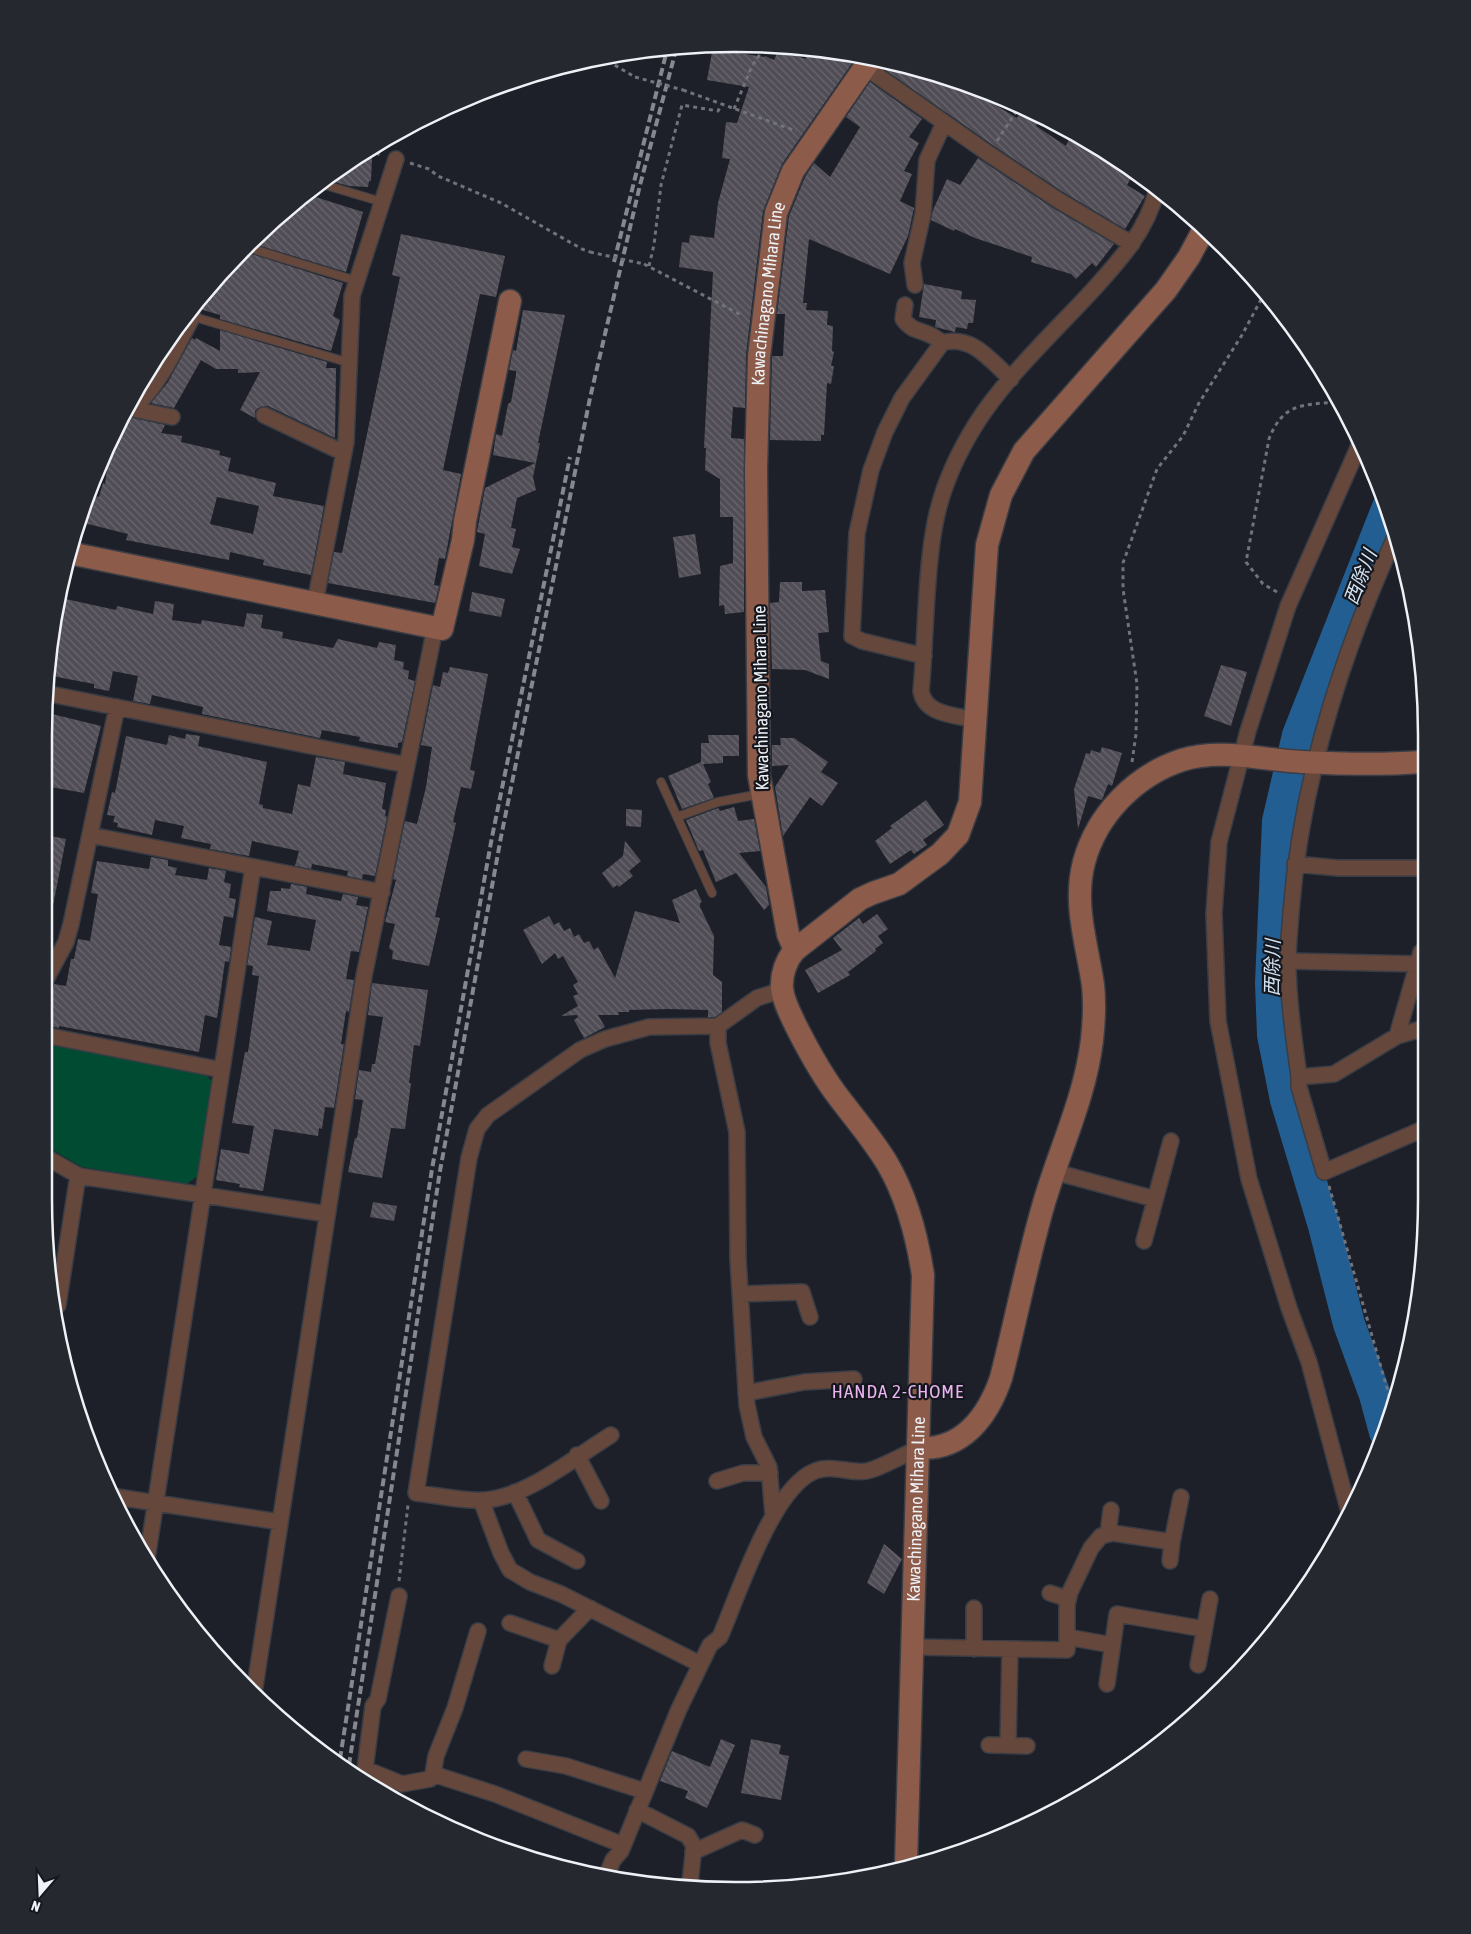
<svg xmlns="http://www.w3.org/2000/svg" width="1471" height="1934" font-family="'Asap Condensed','Noto Sans JP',sans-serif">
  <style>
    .green { fill: #004b32 }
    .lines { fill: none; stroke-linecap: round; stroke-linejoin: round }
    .river { stroke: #225e92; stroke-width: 32 }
    .building { fill: url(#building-back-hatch); fill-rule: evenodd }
    .lane-casing { stroke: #3a3d45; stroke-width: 10 }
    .street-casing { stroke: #3a3d45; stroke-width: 18 }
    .secondary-casing { stroke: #3a3d45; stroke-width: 25 }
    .path { stroke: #70737a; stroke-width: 3; stroke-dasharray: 4 4; stroke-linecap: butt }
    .lane { stroke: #65473b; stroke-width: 8 }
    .street { stroke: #65473b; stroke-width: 15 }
    .secondary { stroke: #8c5b49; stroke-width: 22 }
    .rail { stroke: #85888e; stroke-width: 4; stroke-dasharray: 8 4; stroke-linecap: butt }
    .path-bridge { stroke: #70737a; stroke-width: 3; stroke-dasharray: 4 4; stroke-linecap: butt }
    .labels { text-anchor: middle; stroke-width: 4.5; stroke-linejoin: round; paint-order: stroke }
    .street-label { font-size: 18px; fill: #eef1f6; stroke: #14171e }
    .water-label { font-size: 19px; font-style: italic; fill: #d4e4f3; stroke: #14171e }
    .neighbourhood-label { font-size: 19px; letter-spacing: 1px; fill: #eab4ef; stroke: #14171e }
    .rim { fill: none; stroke: #eef1f6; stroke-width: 2.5 }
  </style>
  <defs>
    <pattern id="building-back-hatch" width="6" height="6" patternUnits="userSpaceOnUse" patternTransform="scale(1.25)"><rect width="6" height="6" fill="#514d56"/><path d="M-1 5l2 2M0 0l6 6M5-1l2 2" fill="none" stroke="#6a676f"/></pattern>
  </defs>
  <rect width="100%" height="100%" fill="#1d2028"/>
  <path class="green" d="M44,1040L204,1072L213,1083L199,1175L187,1184L82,1167L44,1145Z"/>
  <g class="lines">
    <path class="river" d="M1385,1432L1375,1395L1349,1324L1324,1226L1286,1100L1273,1035L1271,983L1278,821L1298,735L1388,507"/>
  </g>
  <path class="building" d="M713,47L738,53L764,57L765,56L774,60L779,49L805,59L811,51L857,56L782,164L763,211L746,355L745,408L733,407L731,438L744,439V612L725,614L724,605L719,606L720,566L733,563V517H720V479L705,470L706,448H704L713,272L679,267L682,242L689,243L690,235L714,238L718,203L730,159L722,158L726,122L737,123L749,87L707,80Z
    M884,61L962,85L1017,118L1023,108L1041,118L1036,126L1066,146L1071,134L1120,160L1135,172L1127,185L1145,196L1125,229L1063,192L994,146L881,67Z
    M870,82L922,119L909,137L919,143L904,171L912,174L900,201L914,208L908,236L890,274L809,239L803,303H807L806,310L828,311L827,325L833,326L832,351L834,352L831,366H834L831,384L827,383L824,435H821V441L770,440L772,356H783L785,314H777L789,216L805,177L814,163L830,177L860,127L846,117Z
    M357,157L372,158L371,181H369L368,187L349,186L327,180Z
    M978,158L1053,208L1114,244L1096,267L1092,263L1076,279L1071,274L1031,262L1032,257L975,238L955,229L954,231L931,220L933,210L947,179L960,185Z
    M309,195L363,212L346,272L251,243Z
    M401,234L505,256L496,297L480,294L443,470L461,474L445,559L439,558L434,585L439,586L435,603L328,583L334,552L342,553L400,277L392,275Z
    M242,251L343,283L333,316L340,320L331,351L220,319V315L193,307Z
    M924,284L962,291L961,299L976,300L973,323H968L967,329L956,327L955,332L935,327L936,320L919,317Z
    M523,310L565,315L538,443H540L533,477L536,490L517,498L511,528L516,529L512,547L520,549L512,574L479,566L485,534L477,532L485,488L535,463L493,455L496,434L502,436L508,404L511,402L516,375V371L509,370L513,350L516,351Z
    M220,330L327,362L326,368H336L335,438L268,406L258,408L255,411V418L240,410L260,372L238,373V369H216L201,360L174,408L151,403L168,382L192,338L195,340L196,338L220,351Z
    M124,416L165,425L161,433L182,436L181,442L220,451L219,455L231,458L228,471L276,483L273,496L324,506L311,575L263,565L264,560L230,552L229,560L126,540L128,534L80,522L90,495L99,497L103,483L105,484L110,449L116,450ZM217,497L259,506L253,534L210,524Z
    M695,534L701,574L679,578L673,537Z
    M780,582H802V591L825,590L829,632L818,633L821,661L829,664V679L805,670L772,669L770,603L779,602Z
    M472,592L505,599L501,617L469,611Z
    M61,598L116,610L117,606L153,614L155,601L174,604L172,620L201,624L202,620L244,627L247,613L263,615L261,628L283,632L282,638L333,648L338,639L377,648L379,642L396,645L394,660L404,662L403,669L409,671L408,679L415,681L402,742L398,743V748L359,741L360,737L322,730L320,738L202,714L203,707L152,695L150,704L133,701L138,676L113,671L109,691L94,688V684L52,676L57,653L52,652L53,643Z
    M1221,665L1247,672L1231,726L1204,716Z
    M450,667L488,674L470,770L475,771L471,789L461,787L453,822L456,823L435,917L440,918L429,966L392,959L393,951L389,948L395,924L385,922L396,880L393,879L405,821L417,824L426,787L432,747L421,745L433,685L440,687L443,672L448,673Z
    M52,714L101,726L84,793L45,786V717L51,719Z
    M186,734L200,736L198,746L267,762L259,804L263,805V808L292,814L298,784L310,787L316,757L345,762L343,774L386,783L382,809L386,810L385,816L387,817L375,876L363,874L362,879L347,876L348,871L312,864L311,869L295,866L299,851L252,841L249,856L210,849L211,844L181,838L184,826L155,820L152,835L117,827L118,823L113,822L115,816L107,815L112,792L115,793L126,736L167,745L169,735L185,739Z
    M708,735H739V756H723V763L703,764L711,782L708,784L714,798L682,809L668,776L701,762V743H709Z
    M780,738H794L828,762L821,772L838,783L822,806L810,797L783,836L775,787L789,765L772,766V745H781Z
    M1102,747L1122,753L1112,786L1108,784L1102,800L1088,796L1078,829L1074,789L1086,753L1090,754L1091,750L1100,753Z
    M926,800L944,825L923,840L927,845L914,854L911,850L890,864L875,841L892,828L890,826Z
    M734,807L738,821L754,819L760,851L739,853L766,887L769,905L764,910L736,873L716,882L703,850L699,851L686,820L718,808L720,811Z
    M626,809L642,810L641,827L626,826Z
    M45,835L66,839L52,911L45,910Z
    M625,841L641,861L629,871L633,876L619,887L617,885L613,888L602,873L623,856Z
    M151,857L168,860V866L177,868L175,875L207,880L209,868L226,871L224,882L231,884L229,898L236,899L233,918L224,916L219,945L231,947L229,962L225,961L217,1018L205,1015L199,1052L59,1026V1028L44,1025V1008L48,1009L54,984L66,986L71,959H74L78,939L90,941L98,894L91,893L97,861L149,869Z
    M291,884L307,887L306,894L341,901L343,894L358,897L356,905L368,907L359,952L351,951L346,979L354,980L349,1012L346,1011L341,1044H344L334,1108L325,1107L322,1129L319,1128L318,1136L274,1129L263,1191L239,1187L240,1184L216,1180L221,1149L249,1154L254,1126L232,1123L245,1052H248L259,976L252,975L253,966L247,965L255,917L272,921L267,945L310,951L316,920L267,911L270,891H281V888L290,889Z
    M696,889L702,902L700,903V907L714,936L713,975L722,982V1012L715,1017H708V1010L668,1009L629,1010V1012H618L619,1015H598L605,1027L584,1038L574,1020L578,1017L577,1015L561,1016L578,1006L573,996L578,994L573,985L578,982L563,956L558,959L555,953L542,964L523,930L549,916L554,925L559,922L564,931L570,928L574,937L579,934L584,943L589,941L594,950L598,947L615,978L635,911L680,923L672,900Z
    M877,914L888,929L878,936L883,943L875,949L876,951L848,972L850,975L818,993L805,970L842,950L833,938L859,918L863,924Z
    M372,983L428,990L420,1046L414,1045L409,1083H411L405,1129L391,1128L382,1178L348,1172L355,1138H357L363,1100L355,1099L359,1070L371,1072L372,1064H375L383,1017L368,1015Z
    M373,1202L397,1206L394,1221L370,1217Z
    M884,1544L902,1559L884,1594L867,1583Z
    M721,1739L735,1745L707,1808L685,1798L688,1791L660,1781L672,1751L710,1767Z
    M751,1739L781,1745L779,1754L789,1756L781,1800L741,1793Z"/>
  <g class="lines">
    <g class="lane-casing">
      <path id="lane" d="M322,184L382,202
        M246,247L357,281
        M191,316L350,363
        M661,782L712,893
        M677,817L718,802L760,794"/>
    </g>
    <g class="street-casing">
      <path id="street" d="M865,67L989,154L1058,200L1132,244
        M915,285L912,263L923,214L927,160L944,123
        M905,305L903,319C914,335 927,328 942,343
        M128,408L172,417
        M133,409C161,383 175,349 193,316
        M264,415L344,453
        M1396,535C1342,653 1301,782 1291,912C1290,928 1288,945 1288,961C1288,999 1294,1039 1299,1077L1334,1074L1397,1036L1421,1029
        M315,603L346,442L352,296L396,159
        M924,656L862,641L852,636L857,533L871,470L885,432L902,398L942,343C972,334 991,361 1011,379
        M45,693L407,765
        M975,720C955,715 925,715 921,691C926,639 925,579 934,529C940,492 956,456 976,424C1004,379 1055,331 1092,291C1120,260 1146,232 1157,190
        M90,835L382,892
        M1295,864L1338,868H1421
        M1288,961L1418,964
        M44,983L66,942L71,924L117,707
        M718,1026V1043L737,1132L738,1259L747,1405L754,1437L769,1467L773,1515
        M44,1035L222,1070
        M1397,1036L1421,952
        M1299,1077V1087L1324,1172L1421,1130
        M44,1156L79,1176L327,1214
        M1055,1172L1155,1199
        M1144,1241L1171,1141
        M740,1294L802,1292L810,1317
        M58,1305L78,1175
        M746,1393L804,1382L854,1379
        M611,1435C575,1457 527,1497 485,1500C467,1502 436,1495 416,1493L469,1158L477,1129L488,1115L580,1050L605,1039L649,1027L718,1026L757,998L782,990
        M577,1455L601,1501
        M717,1481L743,1473H770
        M515,1492L538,1540L577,1561
        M117,1497L280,1522
        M481,1500L501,1553L510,1570L530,1582L561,1594L700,1664
        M1349,1512L1309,1362L1289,1308L1249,1179L1218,1021L1214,913L1219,842L1248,731L1288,606L1358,448
        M1108,1534L1111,1510
        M147,1559L253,867
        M1170,1561L1172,1542
        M1050,1593L1068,1599
        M399,1596L378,1699L373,1706L365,1769L402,1784L430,1779L433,1774L436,1756L455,1708L478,1631
        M974,1608V1649
        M510,1623L559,1640
        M1067,1637L1112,1645
        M914,1647L1067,1650V1605L1070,1592L1091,1548L1101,1536L1113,1533L1172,1542L1181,1497
        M1198,1665L1210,1599
        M552,1666L559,1640L590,1608
        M1107,1684L1117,1614L1204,1629
        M254,1693L364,976L435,628
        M989,1745L1027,1746
        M1008,1745L1010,1649
        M526,1759L566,1766L644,1791
        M433,1774L495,1794L623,1845
        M637,1810L688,1836L694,1846L690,1883
        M693,1852L742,1830L755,1835
        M606,1877L613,1860L621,1851L679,1709L710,1645L720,1637C738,1596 772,1488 815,1471C832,1464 850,1474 867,1471C882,1468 904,1454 920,1448"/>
    </g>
    <g class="secondary-casing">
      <g id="secondary">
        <path d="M69,553L442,629L463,540L465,521L510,301"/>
        <path id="s1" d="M795,950L788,934L759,775L756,469L759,357L776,213L793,171L872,57"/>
        <path d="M920,1448C963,1450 988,1416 1001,1378C1016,1320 1027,1261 1044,1203C1060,1148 1085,1098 1092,1040C1094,1022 1095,1004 1093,985C1087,944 1073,904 1084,862C1097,814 1136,775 1182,760C1220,748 1263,760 1302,762C1341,764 1382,765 1421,762"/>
        <path id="s2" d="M906,1864L923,1275C917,1236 907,1197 887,1163C873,1140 856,1120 840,1099C822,1076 808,1050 795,1024C790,1013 783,1001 782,988C781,975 786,960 795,950L860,899L873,893L899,884L940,854L958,835L970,802L987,545L1001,495L1024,451L1166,290L1189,257L1204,229"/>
      </g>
    </g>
    <path class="path" d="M601,57L635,77
      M683,90L796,131
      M734,109L752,66L765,47
      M997,141L1019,107
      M368,151L382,155
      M410,163L429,169L438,176L501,203L582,249L590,252
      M644,264L743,316
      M649,266L654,245L661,185L682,105L718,111L722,104
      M1277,592L1263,584L1246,562L1269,439C1283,403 1302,405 1336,402
      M1132,762L1136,734L1137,684L1123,589V563L1157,469L1183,436L1199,403L1242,335L1264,294
      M1329,1186L1393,1409
      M399,1581L408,1505"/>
    <use href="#lane" class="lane"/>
    <use href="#street" class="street"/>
    <use href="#secondary" class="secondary"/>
    <path class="rail" d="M614,262L667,50
      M340,1759L432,1169L492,837L570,457
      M349,1765L440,1171L501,837L590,398L640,185L676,50"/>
    <path class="path-bridge" d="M635,77L683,90
      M590,252L644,264"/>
  </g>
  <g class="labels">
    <g class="street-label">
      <text dy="6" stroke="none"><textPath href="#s1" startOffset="661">Kawachinagano Mihara Line</textPath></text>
      <text transform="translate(761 698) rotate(-91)" y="6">Kawachinagano Mihara Line</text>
      <text dy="6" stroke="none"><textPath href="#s2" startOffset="355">Kawachinagano Mihara Line</textPath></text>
    </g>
    <g class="water-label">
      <text transform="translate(1360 577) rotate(-69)" y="7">西除川</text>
      <text transform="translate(1272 968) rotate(-89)" y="7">西除川</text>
    </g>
    <g class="neighbourhood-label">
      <text x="898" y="1398">HANDA 2-CHOME</text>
    </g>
  </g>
  <path d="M0 0H1471V1934H0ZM735 52H735A683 683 0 0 1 1418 735V1199A683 683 0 0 1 735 1882H735A683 683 0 0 1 52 1199V735A683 683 0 0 1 735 52Z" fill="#25282f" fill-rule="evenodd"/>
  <path class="rim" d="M735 52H735A683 683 0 0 1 1418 735V1199A683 683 0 0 1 735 1882H735A683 683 0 0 1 52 1199V735A683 683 0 0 1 735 52Z"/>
  <g transform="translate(40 1894) rotate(199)" stroke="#14171e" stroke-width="4" paint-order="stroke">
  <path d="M0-4L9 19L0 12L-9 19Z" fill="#eef1f6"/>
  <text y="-8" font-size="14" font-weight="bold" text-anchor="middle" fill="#eef1f6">N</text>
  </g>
</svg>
